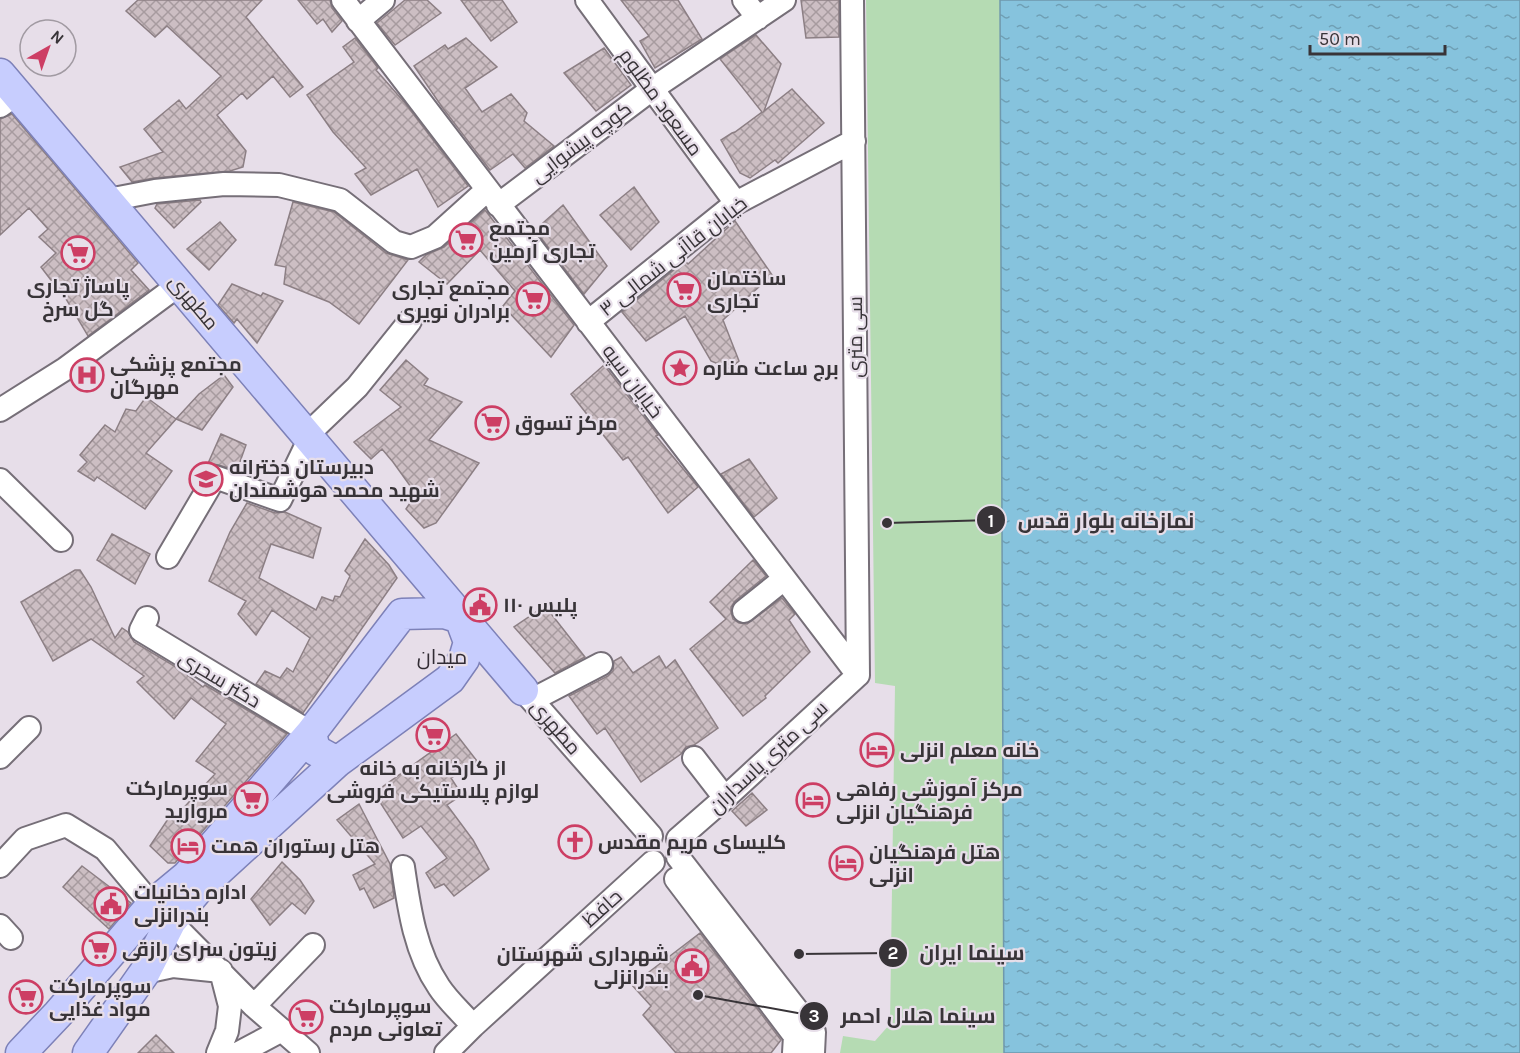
<svg xmlns="http://www.w3.org/2000/svg" width="1520" height="1053" font-family="Karla,Cairo,sans-serif">
  <style>
    .green { fill: #b5dbb3 }
    .water { fill: url(#water-ripples); stroke: #6f98ac; stroke-width: 1.5 }
    .building { fill: url(#building-cross-hatch); stroke: #8c7f84; stroke-width: 1.5 }
    .lines { fill: none; stroke-linecap: round; stroke-linejoin: round }
    .minor-casing { stroke: #766f78; stroke-width: 26 }
    .major-casing { stroke: #7d81b8; stroke-width: 33 }
    .minor { stroke: #fff; stroke-width: 22 }
    .major { stroke: #c7cdfe; stroke-width: 30 }
    .labels { text-anchor: middle; stroke-width: 4.5; stroke-linejoin: round; paint-order: stroke }
    .street-label { font-size: 20px; fill: #383438; stroke: #e7dee9 }
    .poi-label { font-size: 20px; font-weight: bold; fill: #383438; stroke: #e7dee9; text-anchor: start }
    .neighbourhood-label { font-size: 21px; fill: #322c34; stroke: #e7dee9 }
    .leader { fill: none; stroke: #383438; stroke-width: 2 }
    .callout-dot { fill: #383438; stroke: #e7dee9; stroke-width: 2 }
    .mark-label { font-size: 18px; text-anchor: middle; font-weight: bold; fill: #fff }
    .callout-label { font-size: 21px; text-anchor: middle; font-weight: bold; fill: #383438; stroke: #e7dee9; stroke-width: 4.5; stroke-linejoin: round; paint-order: stroke }
  </style>
  <defs>
    <pattern id="water-ripples" width="26" height="14" patternUnits="userSpaceOnUse" patternTransform="scale(1.5)"><rect width="26" height="14" fill="#86c3dd"/><path d="M2 4q2-2 4 0t4 0M15 11q2-2 4 0t4 0" fill="none" stroke="#6f9fb4"/></pattern>
    <pattern id="building-cross-hatch" width="8" height="8" patternUnits="userSpaceOnUse" patternTransform="scale(1.5)"><rect width="8" height="8" fill="#ccbec3"/><path d="M0 0l8 8M0 8l8-8" fill="none" stroke="#a79b9f"/></pattern>
  </defs>
  <rect width="100%" height="100%" fill="#e7dee9"/>
  <path class="green" d="M866,0H1000L1004,1053H840L843,1036L875,1041L890,1024L895,686L875,683Z"/>
  <path class="water" d="M1000,0H1520V1053H1004Z"/>
  <path class="building" d="M138,0H262L246,17L303,87L290,97L273,76L247,99L242,93L217,115L246,151L243,167L230,171L154,178L132,182L120,167L163,152L144,129L179,100L186,109L221,76L167,26L155,37L126,11Z
    M298,0H330L332,8L342,21L332,32L323,19L317,24Z
    M405,0H427L441,13L395,45L377,23Z
    M461,0H502L517,22L491,41Z
    M621,0H678L702,39L655,68L640,41L649,36Z
    M801,0H839V37L806,38Z
    M756,35L781,64L764,111L792,89L824,123L778,163L775,160L750,178L740,173L721,140L732,133L735,132L762,112L720,59Z
    M355,38L378,68L376,70L405,103L468,186L438,207L417,169L371,195L355,174L366,168L333,132L307,95L354,62L343,47Z
    M466,38L497,67L465,88L482,112L511,94L527,113L524,121L554,146L525,168L513,154L490,170L442,107L414,66L445,45L448,49Z
    M604,48L631,85L596,111L564,73Z
    M12,114L138,263L131,270L149,290L88,336L59,287L57,288L41,267L56,253L39,237L48,229L29,208L0,235V119Z
    M634,187L659,222L631,250L600,215Z
    M200,200L201,202L174,228L155,208L157,204Z
    M293,202L334,212L386,253L408,260L359,324L329,302L284,284L286,267L275,265Z
    M563,205L607,266L584,294L535,230Z
    M485,210L574,325L551,357L503,306L515,291L480,250L447,284L419,262L426,255L444,247Z
    M735,221L772,275L723,320L739,361L730,369L711,361L685,316L646,341L622,312L685,261L688,264Z
    M220,222L236,240L209,270L187,249Z
    M232,284L261,296L263,293L283,301L257,343L237,319L234,323L218,305Z
    M406,360L428,379L424,385L462,402L429,440L479,463L436,523L424,528L406,509L416,494L393,462L382,449L371,459L354,442L401,407L380,390Z
    M604,365L658,435L656,436L698,487L668,513L628,457L623,460L571,394Z
    M224,375L233,387L202,430L176,419L199,394Z
    M146,397L176,419L146,453L172,471L145,509L97,477L94,481L78,471L87,462L80,455L105,425L115,432L126,409L136,411Z
    M221,434L246,445L237,470L214,464L206,468Z
    M749,459L777,498L754,517L721,474Z
    M247,503L275,513L285,512L321,528L313,558L271,544L259,578L316,610L322,597L333,601L335,596L340,597L350,576L345,571L365,539L389,565L397,578L303,713L256,684L265,671L280,678L287,668L293,672L310,638L272,610L256,635L238,614L246,601L209,581L230,532Z
    M112,534L150,554L135,584L97,560Z
    M753,560L766,576L735,601L731,607V612L733,619L739,623L747,624L782,598L795,614L789,620L810,652L765,696L766,698L743,716L690,649L726,619L710,602Z
    M75,570H80L91,587L115,638L122,628L128,632L134,642L181,670L203,687L205,685L287,734L175,863H168L150,846L172,813L176,816L215,774L196,761L226,724L191,698L174,719L137,682L144,676L91,639L53,661L21,602Z
    M545,606L585,657L555,673L514,627Z
    M659,656L666,668L675,660L718,728L694,745L686,747L681,754L641,782L605,728L597,734L569,696L608,676L613,671L614,661L621,657L633,673Z
    M456,734L477,761L451,778L462,795L447,805L473,840L489,869L454,896L444,884L435,888L426,873L447,858L421,826L403,838L374,793Z
    M752,793L767,810L746,826L732,811Z
    M359,804L390,864L394,898L374,908L364,888L360,890L353,875L375,864L337,820Z
    M282,862L300,880L314,901L305,914L292,903L270,925L251,899Z
    M82,866L131,903L109,929L63,887Z
    M700,933L781,1040L771,1053H676L643,1015L651,1006L632,985Z
    M156,1035L174,1053H138Z"/>
  <g class="lines">
    <g class="minor-casing">
      <path id="minor" d="M343,0L858,675
        M587,0L736,203
        M744,0L758,18
        M852,0L858,675
        M358,21L383,0
        M0,106L17,94
        M108,200L155,191L224,184L279,185L340,200L394,242L411,247L435,237L487,190
        M498,205L652,89L784,0
        M588,322L736,203L854,141
        M0,410L65,369L180,284
        M307,435L357,387L410,321
        M0,480L61,540
        M168,557L215,477L280,500L310,438
        M744,611L784,579
        M147,618L141,630L311,733
        M523,690L651,836
        M532,700L601,664
        M0,757L29,728
        M694,758L725,798
        M678,839L725,798L858,675
        M678,857L814,1032L813,1053
        M0,866L25,839L66,825L105,849L152,905
        M403,867C409,908 415,952 439,987C448,1001 462,1013 473,1026
        M676,879L795,1036L794,1053
        M161,912L254,1006L308,1053
        M0,926L11,938
        M145,972L173,966L221,971L230,1006L227,1031L218,1053
        M254,1006L313,945
        M239,1053L282,1030
        M446,1053L473,1026L653,862"/>
    </g>
    <g class="major-casing">
      <path id="major" d="M0,74L523,690
        M21,1053L58,1014L152,905L187,876L311,733
        M88,1053L145,972L171,921L198,889L337,762L450,679L464,659L469,642L460,618L444,613L402,614L311,733L315,750L337,762"/>
    </g>
    <use href="#minor" class="minor"/>
    <use href="#major" class="major"/>
  </g>
  <defs>
    <g id="supermarket-ring" transform="scale(1.725)"><circle r="9.5" fill="#e7dee9" stroke="#cd3e64" stroke-width="1.5"/><path d="M-6-5.5h2.5l.6 2H6L4.5 2H-2.5L-4.4-4H-6ZM-1.5 3.2a1.3 1.3 0 1 0 .1 0ZM3 3.2a1.3 1.3 0 1 0 .1 0Z" fill="#cd3e64"/></g>
    <g id="sight-ring" transform="scale(1.725)"><circle r="9.5" fill="#e7dee9" stroke="#cd3e64" stroke-width="1.5"/><path d="M0-6L1.8-2.2L6-1.7L2.9 1.2L3.7 5.4L0 3.3L-3.7 5.4L-2.9 1.2L-6-1.7L-1.8-2.2Z" fill="#cd3e64"/></g>
    <g id="hospital-ring" transform="scale(1.725)"><circle r="9.5" fill="#e7dee9" stroke="#cd3e64" stroke-width="1.5"/><path d="M-5-5h3v3.5h4V-5h3V5h-3V1.5h-4V5h-3Z" fill="#cd3e64"/></g>
    <g id="school-ring" transform="scale(1.725)"><circle r="9.5" fill="#e7dee9" stroke="#cd3e64" stroke-width="1.5"/><path d="M0-5L7-2L0 1L-7-2ZM-4 1L0 2.5L4 1V4Q0 6-4 4Z" fill="#cd3e64"/></g>
    <g id="civic-ring" transform="scale(1.725)"><circle r="9.5" fill="#e7dee9" stroke="#cd3e64" stroke-width="1.5"/><path d="M-.6-6.5H3V-4.5H.6V-3L4-1V1h2V6H-6V1h2V-1L-.6-3ZM-1.2 2.5V6h2.4V2.5Z" fill="#cd3e64"/></g>
    <g id="hotel-ring" transform="scale(1.725)"><circle r="9.5" fill="#e7dee9" stroke="#cd3e64" stroke-width="1.5"/><path d="M-6-4.5h1.5V1H6V5H4.5V3h-9V5H-6ZM-4 0a1.8 1.8 0 1 1 3.6 0ZM.5 0V-2.5h3Q6-2.5 6 0Z" fill="#cd3e64"/></g>
    <g id="church-ring" transform="scale(1.725)"><circle r="9.5" fill="#e7dee9" stroke="#cd3e64" stroke-width="1.5"/><path d="M-1.2-6h2.4v3.5h3.3v2.4h-3.3V6h-2.4V-.1h-3.3v-2.4h3.3Z" fill="#cd3e64"/></g>
  </defs>
  <g fill-rule="evenodd">
    <use href="#supermarket-ring" x="466" y="240"/>
    <use href="#supermarket-ring" x="78" y="253"/>
    <use href="#supermarket-ring" x="684" y="290"/>
    <use href="#supermarket-ring" x="533" y="299"/>
    <use href="#sight-ring" x="680" y="368"/>
    <use href="#hospital-ring" x="87" y="375"/>
    <use href="#supermarket-ring" x="492" y="423"/>
    <use href="#school-ring" x="206" y="479"/>
    <use href="#civic-ring" x="480" y="605"/>
    <use href="#supermarket-ring" x="433" y="735"/>
    <use href="#hotel-ring" x="877" y="750"/>
    <use href="#supermarket-ring" x="251" y="799"/>
    <use href="#hotel-ring" x="813" y="800"/>
    <use href="#church-ring" x="575" y="842"/>
    <use href="#hotel-ring" x="188" y="846"/>
    <use href="#hotel-ring" x="846" y="863"/>
    <use href="#civic-ring" x="111" y="904"/>
    <use href="#supermarket-ring" x="99" y="949"/>
    <use href="#civic-ring" x="692" y="966"/>
    <use href="#supermarket-ring" x="26" y="997"/>
    <use href="#supermarket-ring" x="306" y="1017"/>
  </g>
  <g class="labels">
    <g class="street-label">
      <text transform="translate(661 102) rotate(54)" y="7">مسعود مظلوم</text>
      <text transform="translate(581 142) rotate(-37)" y="7">کوچه پیشوایی</text>
      <text transform="translate(673 256) rotate(-38)" y="7">خیابان قاآنی شمالی ۳</text>
      <text transform="translate(194 302) rotate(50)" y="7">مطهری</text>
      <text transform="translate(855 337) rotate(-90)" y="7">سی متری</text>
      <text transform="translate(633 381) rotate(53)" y="7">خیابان سپه</text>
      <text transform="translate(220 679) rotate(31)" y="7">دکتر سحری</text>
      <text transform="translate(556 727) rotate(49)" y="7">مطهری</text>
      <text transform="translate(768 757) rotate(-43)" y="7">سی متری پاسداران</text>
      <text transform="translate(602 908) rotate(-42)" y="7">حافظ</text>
    </g>
    <g class="poi-label">
      <text x="489" y="235">مجتمع<tspan x="489" dy="23">تجاری آرمین</tspan></text>
      <text x="707" y="285">ساختمان<tspan x="707" dy="23">تجاری</tspan></text>
      <text x="78" y="293" text-anchor="middle">پاساژ تجاری<tspan x="78" dy="23">گل سرخ</tspan></text>
      <text x="510" y="295" text-anchor="end">مجتمع تجاری<tspan x="510" dy="23">برادران نویری</tspan></text>
      <text x="110" y="371">مجتمع پزشکی<tspan x="110" dy="23">مهرگان</tspan></text>
      <text x="703" y="375">برج ساعت مناره</text>
      <text x="515" y="430">مرکز تسوق</text>
      <text x="229" y="474">دبیرستان دخترانه<tspan x="229" dy="23">شهید محمد هوشمندان</tspan></text>
      <text x="503" y="612">پلیس ۱۱۰</text>
      <text x="900" y="757">خانه معلم انزلی</text>
      <text x="433" y="775" text-anchor="middle">از کارخانه به خانه<tspan x="433" dy="23">لوازم پلاستیکی فروشی</tspan></text>
      <text x="228" y="795" text-anchor="end">سوپرمارکت<tspan x="228" dy="23">مروارید</tspan></text>
      <text x="836" y="796">مرکز آموزشی رفاهی<tspan x="836" dy="23">فرهنگیان انزلی</tspan></text>
      <text x="598" y="849">کلیسای مریم مقدس</text>
      <text x="211" y="853">هتل رستوران همت</text>
      <text x="869" y="859">هتل فرهنگیان<tspan x="869" dy="23">انزلی</tspan></text>
      <text x="134" y="899">اداره دخانیات<tspan x="134" dy="23">بندرانزلی</tspan></text>
      <text x="122" y="956">زیتون سرای رازقی</text>
      <text x="669" y="961" text-anchor="end">شهرداری شهرستان<tspan x="669" dy="23">بندرانزلی</tspan></text>
      <text x="49" y="993">سوپرمارکت<tspan x="49" dy="23">مواد غذایی</tspan></text>
      <text x="329" y="1013">سوپرمارکت<tspan x="329" dy="23">تعاونی مردم</tspan></text>
    </g>
    <g class="neighbourhood-label">
      <text x="442" y="664">میدان</text>
    </g>
  </g>
  <path class="leader" d="M887 523L991 520M799 954L893 953M698 995L814 1016"/>
  <g class="callout-dot">
    <circle cx="887" cy="523" r="6"/>
    <circle cx="799" cy="954" r="6"/>
    <circle cx="698" cy="995" r="6"/>
    <circle cx="991" cy="520" r="15"/>
    <circle cx="893" cy="953" r="15"/>
    <circle cx="814" cy="1016" r="15"/>
  </g>
  <g class="mark-label">
    <text x="991" y="527">1</text>
    <text x="893" y="959">2</text>
    <text x="814" y="1022">3</text>
  </g>
  <g class="callout-label">
    <text x="1106" y="528">نمازخانه بلوار قدس</text>
    <text x="972" y="960">سینما ایران</text>
    <text x="918" y="1023">سینما هلال احمر</text>
  </g>
  <g transform="translate(48 48) rotate(40)"><circle r="28" fill="#e7dee9" stroke="#a19aa2" stroke-width="1.5"/>
  <path d="M0-4.5L10 22L0 15L-10 22Z" fill="#cd3e64"/>
  <text y="-9" font-size="16" font-weight="bold" text-anchor="middle" fill="#383438">N</text>
  </g>
  <path d="M1310 45v9h135v-9" fill="none" stroke="#383438" stroke-width="3"/>
  <text x="1319" y="45" font-size="18" fill="#383438" stroke="#e7dee9" stroke-width="4.5" paint-order="stroke">50 m</text>
</svg>
